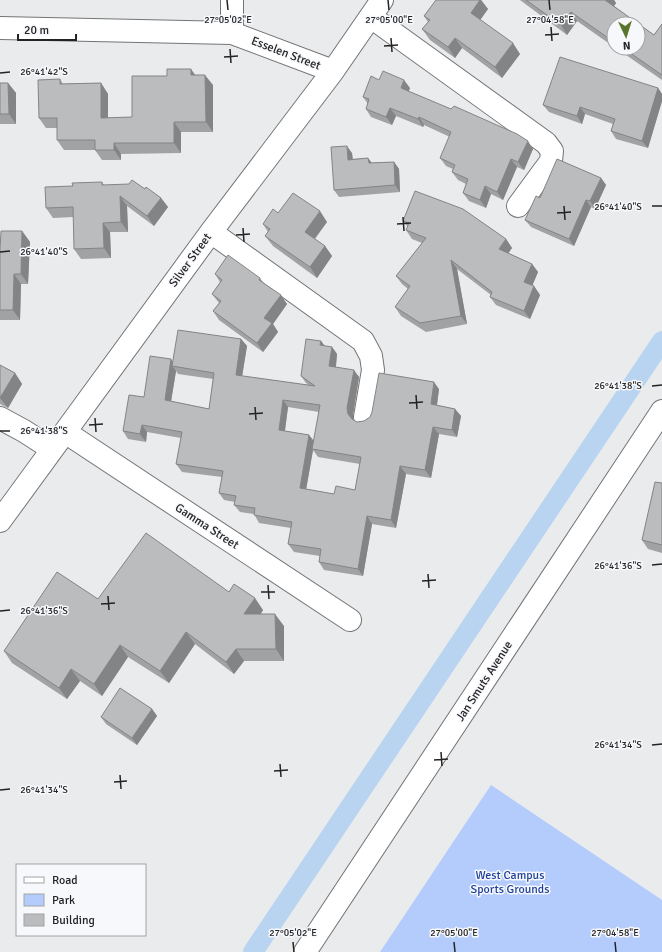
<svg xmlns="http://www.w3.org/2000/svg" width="662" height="952" font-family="Signika,sans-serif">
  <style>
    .green { fill: #b4ccfc }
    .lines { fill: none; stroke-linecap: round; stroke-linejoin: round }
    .canal { stroke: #b9d4f0; stroke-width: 20 }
    .minor-casing { stroke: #737476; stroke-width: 24 }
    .minor { stroke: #fff; stroke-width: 22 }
    .wall { fill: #a1a2a3; fill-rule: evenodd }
    .shaded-wall { fill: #838485 }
    .building { fill: #bbbcbe; stroke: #838485; fill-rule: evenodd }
    .ticks { fill: none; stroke: #232324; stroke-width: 1.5 }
    .labels { text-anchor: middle; stroke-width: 3; stroke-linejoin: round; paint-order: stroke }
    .street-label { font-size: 12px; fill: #232324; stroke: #f7f8fb }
    .park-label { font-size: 12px; fill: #1e429c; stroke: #f7f8fb }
    .ticks-label { font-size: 10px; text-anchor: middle; fill: #232324; stroke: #f7f8fb; stroke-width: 3; stroke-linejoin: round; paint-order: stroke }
  </style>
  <rect width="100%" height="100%" fill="#eaebed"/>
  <path class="green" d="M491,785L662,900V952H380Z"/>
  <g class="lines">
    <path class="canal" d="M253,952L662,341"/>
    <g class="minor-casing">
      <path id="minor" d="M232,0V33
        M371,17L546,143L552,151L551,161L518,206
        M0,28L232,33L333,71
        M211,232L363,341L371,356L373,370L365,417
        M0,418L24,431L52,449
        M65,432L350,620
        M0,521L211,232L333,71L382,0
        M305,952L662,411"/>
    </g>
    <use href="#minor" class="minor"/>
  </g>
  <path class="wall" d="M436,0H481L488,9L480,20L520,54L502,78L462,48L455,58L430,40L422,29L428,22L424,16Z
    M520,0H614L616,3L614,6L654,35L662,24V80L616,48H638L614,24V47L577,21L567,35Z
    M195,75L213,85V132H181V153L121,154V160H102L95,150H64L57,140V128H46L39,118L60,79L63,84L101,83L108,94V118L132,117Z
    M379,80L410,88L408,91L533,149L524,170L517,167L503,200L491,194L486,208L469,201L463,193L466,184L458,180L452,172L453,169L446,166L440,158L450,137L424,125L423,127L396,116L392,125L371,117L366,109L368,104L363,97Z
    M0,83H8L16,93V124H0Z
    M658,88L662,94V101L648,148L616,139L611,131L613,124L585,114L582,124L549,112L543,105Z
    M352,153L353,159L368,158L372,163L394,162L399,169L400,192L339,197L334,190Z
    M601,178L606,185L595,209L591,207L574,246L531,227L525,220L540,198Z
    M102,182L104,185L145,189L161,198L168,207L154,226L127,206L128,232H110L111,258L81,259L74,249V217L53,218L46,208L73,186Z
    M278,213L327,222L315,239L325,246L332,256L317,278L273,246L265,236L268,232L263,224Z
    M403,221L506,239L512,248L508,253L532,264L538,272L532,286H534L540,295L530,319L496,305L490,297L491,295L457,269L467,324L426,332L401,316L395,307L408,289L402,284L396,276L422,243L412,239L406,230L408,227Z
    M22,231L30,242L28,284H21L20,320H0V249Z
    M215,274L260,278L263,282L287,304L273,324L278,332L263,352L219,320L213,311L219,303L212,294L220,282Z
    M241,339L247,346L242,376L309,385L306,383L301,376L321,341L325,346L332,347L337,354L336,367L359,377L353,415V420L357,422L364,421L439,389L437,405L455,409L461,416L457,437L439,434L431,478L406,474L396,528L372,524L363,576L324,570L319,562L320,556L294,552L288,544L291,528L259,523L254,514L240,512L234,505L235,502L224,500L219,493L222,477L182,472L176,464L181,438L147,432L146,442L128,439L123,431L144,397L173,362ZM176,371L178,374L213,379L209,409L171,401ZM288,407L319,412L314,441L309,435L285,431ZM313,450L318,457L360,464L355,490L334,494L306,489Z
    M0,365L15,373L22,384L8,408L0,404Z
    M662,483V553L648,549L642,540Z
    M229,592L263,610L261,614L284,626V661H244L234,674L195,644L169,683L128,657L102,696L80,681L67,699L12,663L4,651L98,599Z
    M152,709L157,716L137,745L106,724L101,717Z"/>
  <path class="shaded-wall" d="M480,0H481L488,9L478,23L471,13Z
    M605,0H614L616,3L612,9Z
    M571,12L577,21L567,35L561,25Z
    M455,38L462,48L455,58L448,47Z
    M513,43L520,54L502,78L495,67Z
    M191,69L198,79L191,75Z
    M205,75L213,85V132L206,122Z
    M404,80L410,88L407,96L401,88Z
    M8,83L16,93V124L9,114Z
    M101,83L108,94V128L101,118Z
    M658,88L662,94V101L648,148L642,141Z
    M580,107L585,114L582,124L577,116Z
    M390,108L396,116L392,125L386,117Z
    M419,117L424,125L423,127L418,119Z
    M174,122L181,132V153L174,143Z
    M528,141L533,149L524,170L518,162Z
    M114,143L121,154V160L114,150Z
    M347,146L352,153L353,167L348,160Z
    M368,158L373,165L369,163Z
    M511,159L517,167L503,200L497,192Z
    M394,162L399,169L400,192L395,185Z
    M601,178L606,185L595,209L590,201Z
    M485,186L491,194L486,208L480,200Z
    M120,196L127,206L128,232L121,222Z
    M161,198L168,207L154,226L147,216Z
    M586,200L591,207L574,246L569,239Z
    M320,211L327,222L312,242L305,232Z
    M103,223L110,232L111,258L104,248Z
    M22,231L30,242L28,284L21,274Z
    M506,239L512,248L505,258L499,249Z
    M325,246L332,256L317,278L310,267Z
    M451,260L457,269L467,324L461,316Z
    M532,264L538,272L530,291L524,282Z
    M14,274L21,284L20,320L13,310Z
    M534,286L540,295L530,319L524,311Z
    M281,295L287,304L273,324L278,332L263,352L257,343L264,318Z
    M241,339L247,346L241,383L236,375Z
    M321,341L326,348L320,345Z
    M332,347L337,354L335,374L329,366Z
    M171,359L176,367L172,366L176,371L170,408L165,400Z
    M354,370L359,377L353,415V422L348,414L347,408Z
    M15,373L22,384L8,408L0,398Z
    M434,382L439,389L436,412L431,404Z
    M283,400L288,407L284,437L279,430Z
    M455,409L461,416L457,437L452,430Z
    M142,425L147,432L146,442L140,434Z
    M433,427L439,434L431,478L425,470Z
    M309,435L315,443L312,449L313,450L305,496L300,488Z
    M400,466L406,474L396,528L391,520Z
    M367,516L372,524L363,576L358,569Z
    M255,598L263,610L252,626L244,614Z
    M275,614L284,626V661L276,649Z
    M186,632L195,644L169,683L160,671Z
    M120,645L128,657L102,696L94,684Z
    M236,649L244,661L234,674L226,662Z
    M71,669L80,681L67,699L59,688Z
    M152,709L157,716L137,745L132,738Z"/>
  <path class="building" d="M436,0H480L471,13L513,43L495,67L455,38L448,47L422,29L430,20L424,16Z
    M526,0H605L654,35L662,24V75L623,48H638V24H614V42L571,12L561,25Z
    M560,57L658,88L642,141L611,131L615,119L580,107L577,116L543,105Z
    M167,69H191V75H205L206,122H174V143H114V150H95V140H57V118H39L38,80L60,79V84L101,83V118L132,117V76H167Z
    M383,71L404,80L401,88L451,109L454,106L517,134L528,141L518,162L511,159L497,192L485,186L480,200L463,193L468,179L452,172L455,165L440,158L451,132L419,117L418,119L390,108L386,117L366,109L369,99L363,97L371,76L379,80Z
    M0,83H8L9,114H0Z
    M347,146L348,160L368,158L369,163L394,162L395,185L334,190L331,147Z
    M557,159L601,178L590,201L586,200L569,239L525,220L536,196L540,198Z
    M132,180L145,189L146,187L161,198L147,216L120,196L121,222L103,223L104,248L74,249L73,207L46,208L45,187L73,186L72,183L102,182V185L129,184Z
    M415,191L463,209L506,239L499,249L532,264L524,282L534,286L524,311L490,297L492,292L451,260L461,316L420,323L395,307L410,286L396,276L426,238L406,230L409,223L403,221Z
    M293,193L320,211L305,232L325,246L310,267L265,236L270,229L263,224L273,209L278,213Z
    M1,231H22L21,274H14L13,310H0V249Z
    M228,255L260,278L259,280L281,295L264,318L272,323L257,343L213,311L221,301L212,294L222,280L215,274Z
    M178,330L241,339L236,375L315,386L301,376L306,339L321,341L320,345L332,347L329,366L354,370L347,408L348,414L352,419L357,422L364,421L370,417L372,412L379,373L434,382L431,404L455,409L452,430L433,427L425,470L400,466L391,520L367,516L358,569L319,562L321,549L288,544L292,522L254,515L255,508L234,505L236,496L219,493L223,471L176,464L182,432L142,425L140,434L123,431L129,395L144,397L150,356L171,359L165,400L209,409L214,373L172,366ZM283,400L320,405L312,449L361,457L355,490L336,486L334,494L300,488L309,435L279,430Z
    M0,365L15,373L0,398Z
    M655,482L662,483V545L642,540Z
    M146,533L229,592L234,584L255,598L244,614H275L276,649H236L226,662L186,632L160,671L120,645L94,684L71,669L59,688L4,651L57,572L98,599Z
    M120,688L152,709L132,738L101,717Z"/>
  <path class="ticks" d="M227,0L228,10M388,0L389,10M549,0L550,10M551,27L552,41M545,35L559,34M391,38L392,52M384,46L398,45M230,49L231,63M224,57L238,56M0,73L10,72M564,206L565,220M652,206H662M557,213L571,212M403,217L404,231M397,224L411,223M243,228L244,242M236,235L250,234M0,252L10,251M652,386L662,385M416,395L417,409M409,403L423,402M255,407L256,420M249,414L263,413M95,418L96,432M89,425L103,424M0,431H10M652,565L662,564M428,574L429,588M422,581L436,580M268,585L269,599M261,592H275M108,596L109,610M101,604L115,603M0,611L10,610M652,745L662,744M441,752L442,766M434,760L448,759M280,764L281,777M274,771L288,770M120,775L121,789M114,782L127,781M0,790L10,789M293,942L294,952M454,942L455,952M615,942L616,952"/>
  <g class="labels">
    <g class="street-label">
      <text transform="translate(286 53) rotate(21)" y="4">Esselen Street</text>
      <text transform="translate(190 260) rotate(-54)" y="4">Silver Street</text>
      <text transform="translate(207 526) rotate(33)" y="4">Gamma Street</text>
      <text transform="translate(484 681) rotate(-57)" y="4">Jan Smuts Avenue</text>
    </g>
    <g class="park-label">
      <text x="510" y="879">West Campus<tspan x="510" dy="14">Sports Grounds</tspan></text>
    </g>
  </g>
  <g class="ticks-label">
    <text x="228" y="23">27°05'02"E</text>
    <text x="389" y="23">27°05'00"E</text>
    <text x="550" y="23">27°04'58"E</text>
    <text x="44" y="75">26°41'42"S</text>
    <text x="618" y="210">26°41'40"S</text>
    <text x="44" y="255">26°41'40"S</text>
    <text x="618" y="389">26°41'38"S</text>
    <text x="44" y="434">26°41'38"S</text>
    <text x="618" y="569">26°41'36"S</text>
    <text x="44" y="614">26°41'36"S</text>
    <text x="618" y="748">26°41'34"S</text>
    <text x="44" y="793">26°41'34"S</text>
    <text x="293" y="936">27°05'02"E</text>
    <text x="454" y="936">27°05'00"E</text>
    <text x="615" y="936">27°04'58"E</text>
  </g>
  <rect x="16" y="864" width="130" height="72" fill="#f7f8fb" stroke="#a2a3a5"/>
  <rect x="24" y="877" width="20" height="6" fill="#ffffff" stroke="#a2a3a5"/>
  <text x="52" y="884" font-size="12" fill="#232324">Road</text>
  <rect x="24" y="894" width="20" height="12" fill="#b4ccfc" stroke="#a2a3a5"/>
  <text x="52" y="904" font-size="12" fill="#232324">Park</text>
  <rect x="24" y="914" width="20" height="12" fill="#bbbcbe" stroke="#a2a3a5"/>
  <text x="52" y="924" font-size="12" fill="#232324">Building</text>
  <g transform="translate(626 36) rotate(176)"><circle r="19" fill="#f7f8fb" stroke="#a2a3a5"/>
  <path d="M0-3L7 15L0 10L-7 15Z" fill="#597529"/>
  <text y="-6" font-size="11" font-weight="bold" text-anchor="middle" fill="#232324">N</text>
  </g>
  <path d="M18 34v6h58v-6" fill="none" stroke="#232324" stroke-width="2"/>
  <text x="24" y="34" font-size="12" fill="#232324" stroke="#f7f8fb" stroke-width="3" paint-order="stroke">20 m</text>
</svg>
